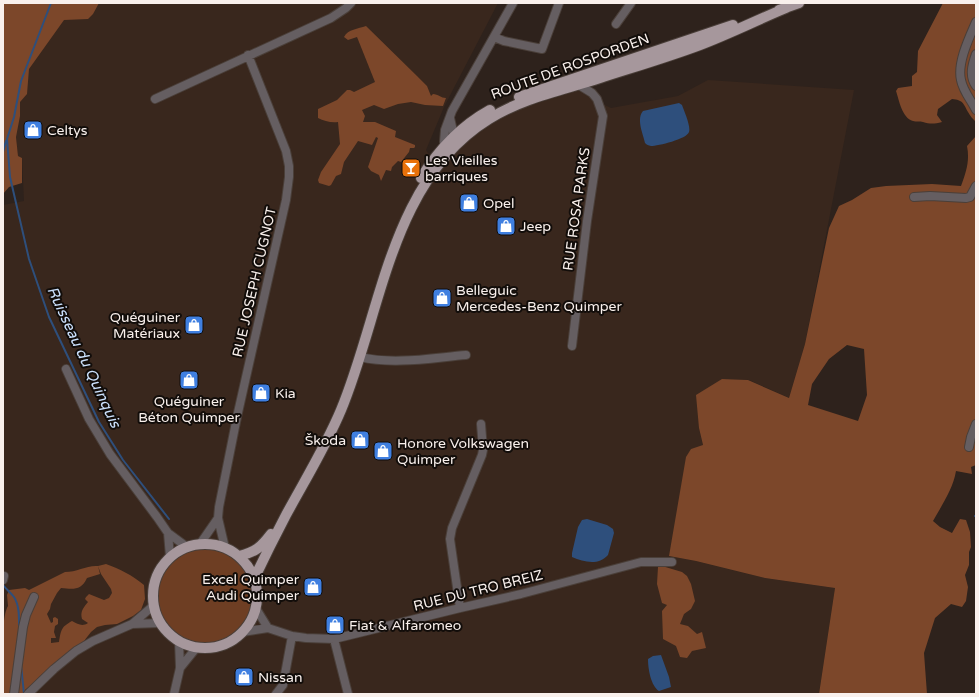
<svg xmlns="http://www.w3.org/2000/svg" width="979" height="697" font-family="'Varela Round',sans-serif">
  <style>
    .built { fill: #39271d }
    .green { fill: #6e3e23 }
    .forest { fill: #7c472a; fill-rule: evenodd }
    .water { fill: #2e4f7c }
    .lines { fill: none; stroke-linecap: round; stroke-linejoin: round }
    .stream { stroke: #2e4f7c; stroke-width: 2 }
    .minor-casing { stroke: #4a3f39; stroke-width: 10 }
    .major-casing { stroke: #4a3f39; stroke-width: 12 }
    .minor { stroke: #655e61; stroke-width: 8 }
    .major { stroke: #a6979c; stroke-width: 10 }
    .labels { text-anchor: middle; stroke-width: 4; stroke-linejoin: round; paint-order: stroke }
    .street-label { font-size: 14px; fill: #f9f0ec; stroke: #120d0a }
    .poi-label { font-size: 14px; fill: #f9f0ec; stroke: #120d0a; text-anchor: start }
    .water-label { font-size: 15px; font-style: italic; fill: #cce1fd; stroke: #120d0a }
  </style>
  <rect width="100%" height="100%" fill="#2e221c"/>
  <path class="built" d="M55,3H498L444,107L426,150L439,171L475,132L498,119L513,111L578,90L594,100L611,108L678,96L708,80L854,90L805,344L789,398L749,380L723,379L699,428L703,446L691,449L669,556L696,561L765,578L835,588L819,694H3V205L24,201L22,158L18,156L16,137L14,101Z"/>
  <path class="green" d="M157 595a48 48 0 1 1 96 0a48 48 0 1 1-96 0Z"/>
  <path class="forest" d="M3,3H99L93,14L88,19L64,20L29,69L27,94L20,102V116L16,137L18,156L22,158V183L9,187L3,194Z
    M943,3H976V122C973,119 970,116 968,112C963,103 963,100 952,99L938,109L937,115L942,122C934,124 930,124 923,122C920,121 916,122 913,121C902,118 899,100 896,91L898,88L912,86V76L917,72L918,51Z
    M366,26L417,76L427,86L431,96L433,94C438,94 441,98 446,98L443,106L425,105L411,102L398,104L384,109L374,105L362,110L365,116L363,122H375L396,131L395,137L415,145V147L414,148H410L409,152L401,162L398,161L392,167L391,171L386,170L381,181L379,175L371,171L368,167L378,138L376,137L372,145L358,141L344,162L341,174L336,176L331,185L329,186L319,183L318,180L321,172L340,144L338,122C331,123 324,121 318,118V109L337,100L347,90H350L354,92L375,82L357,37L348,40L344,37C348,29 358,29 366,26Z
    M976,136V417L968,443L975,440L976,438V465L971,467L972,474L956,471C953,489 942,505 933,521L940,527L952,533L960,519L966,520L970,532L971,547L969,552V565L965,575L968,587L966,601L962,607L951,604L935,618L924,653L927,694H819L835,588L765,578L696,561L669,556L686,457L691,449L703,445L699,428L696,395L722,379L748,380L789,398L805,344L829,228L839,206L852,200L871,188L886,186L932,184L961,186C966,172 970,161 967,146ZM847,345L864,349L867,395L858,421L808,405L812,384L829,359Z
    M106,564C120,569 132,575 144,585L145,599L141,610L133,616L117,624L105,625L97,627L91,632L84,641L57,661L48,672L25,690L28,694H3C3,676 0,619 8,606L7,595L9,590L25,588L29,590L65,572C77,572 87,565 98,566L100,574L87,578C81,591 73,589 61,588L57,593L51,604L50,609L47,614L51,623L53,622V618L55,617L58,619V624L55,626L54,632L56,638H51V643L59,642C61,630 61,627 72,621C78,624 82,627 88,623L82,619C80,612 83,608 88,602L85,599L86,597L89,594L104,600L109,598L112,593L111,589L101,574L98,566Z
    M662,566L682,572L687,576L691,584L695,601L691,609L684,614L680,624L688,626L697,634L702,632L706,648L692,651L687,658L680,657L676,646L663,639L662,611L667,605L662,603L657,584L658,567Z"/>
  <path class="water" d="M679,103L682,105C684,111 691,126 689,132C687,139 658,146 651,146C648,145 647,145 645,143C643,134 636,119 643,111Z
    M587,519L607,525L613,529L614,533L608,555C598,566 584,562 572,557V553L578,527L582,520Z
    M661,655L669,677L671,687L659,691C651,686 648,669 648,659L653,656Z"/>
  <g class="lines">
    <path class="stream" d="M51,3L21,81L14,117L7,139L10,177L29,259L49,317L99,422L123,460L169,519
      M3,152L6,141
      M975,516H976
      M3,585C6,589 11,593 14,597C20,606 19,621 19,631
      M21,665L24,694"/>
    <g class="minor-casing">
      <path id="minor" d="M976,22C969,38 957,63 961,80C963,91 971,100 976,110
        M616,24L631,3
        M494,37L504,41L542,49L559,3
        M976,54C972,65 969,76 976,86
        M155,99L331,18L346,8L351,3
        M450,118L455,140
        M450,145H445L444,142L445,130L452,111L513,3
        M914,197L930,196L966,198L970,197L976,186
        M572,346L587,221L603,116L597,99L592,93L579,85
        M360,357C394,365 431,358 466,355
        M66,369L89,419L110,454L157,517L168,533L187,547
        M969,447L971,437L976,424
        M168,533L170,557
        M200,544L218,518
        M225,548L218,518L219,507L237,417L286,200L289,177V166L286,151L248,55
        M3,580L4,576
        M255,607L268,628
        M460,608L450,539L452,528L482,455L483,450L481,424
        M132,624L160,623
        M242,632L268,628L292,636L306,638L334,639L460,608L521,594L641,562H672
        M334,639L348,694
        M180,668L197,647
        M14,694L23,627L26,615L34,597
        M28,694L54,669L76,651L93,641L132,624L153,606
        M174,694L180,668L179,641
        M276,694L283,685L292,636"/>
    </g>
    <g class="major-casing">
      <path id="major" d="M779,10L799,3
        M519,97L733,25
        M421,178C439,149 461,126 490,110
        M153 596a52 52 0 1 1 104 0a52 52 0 1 1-104 0Z
        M239,556C256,552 261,547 271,534
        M254,579C264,558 275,536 286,515C305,480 326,446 341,410C382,312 390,180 489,119C522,98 563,90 600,78C634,67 668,57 700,45C729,34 757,20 786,8"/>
    </g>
    <use href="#minor" class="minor"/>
    <use href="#major" class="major"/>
  </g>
  <defs>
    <g id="shop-square" transform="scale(1)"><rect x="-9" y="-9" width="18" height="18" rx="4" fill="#3f7fe0" stroke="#120d0a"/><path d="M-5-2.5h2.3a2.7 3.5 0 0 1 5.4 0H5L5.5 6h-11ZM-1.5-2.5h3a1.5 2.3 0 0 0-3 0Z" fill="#fff"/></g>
    <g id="bar-square" transform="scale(1)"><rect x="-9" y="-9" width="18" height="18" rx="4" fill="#e8710a" stroke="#120d0a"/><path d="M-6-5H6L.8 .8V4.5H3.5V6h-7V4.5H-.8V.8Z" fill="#fff"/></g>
  </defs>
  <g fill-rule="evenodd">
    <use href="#shop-square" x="33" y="130"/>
    <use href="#bar-square" x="411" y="168"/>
    <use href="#shop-square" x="469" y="203"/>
    <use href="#shop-square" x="506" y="226"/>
    <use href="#shop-square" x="442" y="298"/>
    <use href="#shop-square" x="194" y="325"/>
    <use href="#shop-square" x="189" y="380"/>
    <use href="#shop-square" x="261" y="393"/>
    <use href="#shop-square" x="360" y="440"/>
    <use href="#shop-square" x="383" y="451"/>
    <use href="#shop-square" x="313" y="587"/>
    <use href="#shop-square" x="335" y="625"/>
    <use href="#shop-square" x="244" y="677"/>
  </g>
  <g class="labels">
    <g class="street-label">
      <text transform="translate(570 66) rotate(-20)" y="5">ROUTE DE ROSPORDEN</text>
      <text transform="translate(576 209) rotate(-82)" y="5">RUE ROSA PARKS</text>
      <text transform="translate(254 282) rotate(-77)" y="5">RUE JOSEPH CUGNOT</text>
      <text transform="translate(478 590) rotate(-14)" y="5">RUE DU TRO BREIZ</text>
    </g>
    <g class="poi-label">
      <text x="47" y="135">Celtys</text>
      <text x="425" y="165">Les Vieilles<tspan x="425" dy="16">barriques</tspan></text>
      <text x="483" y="208">Opel</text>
      <text x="520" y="231">Jeep</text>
      <text x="456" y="295">Belleguic<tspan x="456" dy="16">Mercedes-Benz Quimper</tspan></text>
      <text x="180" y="322" text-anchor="end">Quéguiner<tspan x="180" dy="16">Matériaux</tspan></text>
      <text x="275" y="398">Kia</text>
      <text x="189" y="406" text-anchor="middle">Quéguiner<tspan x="189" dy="16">Béton Quimper</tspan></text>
      <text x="346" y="445" text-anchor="end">Škoda</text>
      <text x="397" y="448">Honore Volkswagen<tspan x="397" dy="16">Quimper</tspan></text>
      <text x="299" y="584" text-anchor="end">Excel Quimper<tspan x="299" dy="16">Audi Quimper</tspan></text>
      <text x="349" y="630">Fiat &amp; Alfaromeo</text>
      <text x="258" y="682">Nissan</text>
    </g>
    <g class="water-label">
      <text transform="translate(84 357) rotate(65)" y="5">Ruisseau du Quinquis</text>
    </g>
  </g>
  <rect width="979" height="697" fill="none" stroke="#f9f0ec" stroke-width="8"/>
</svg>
